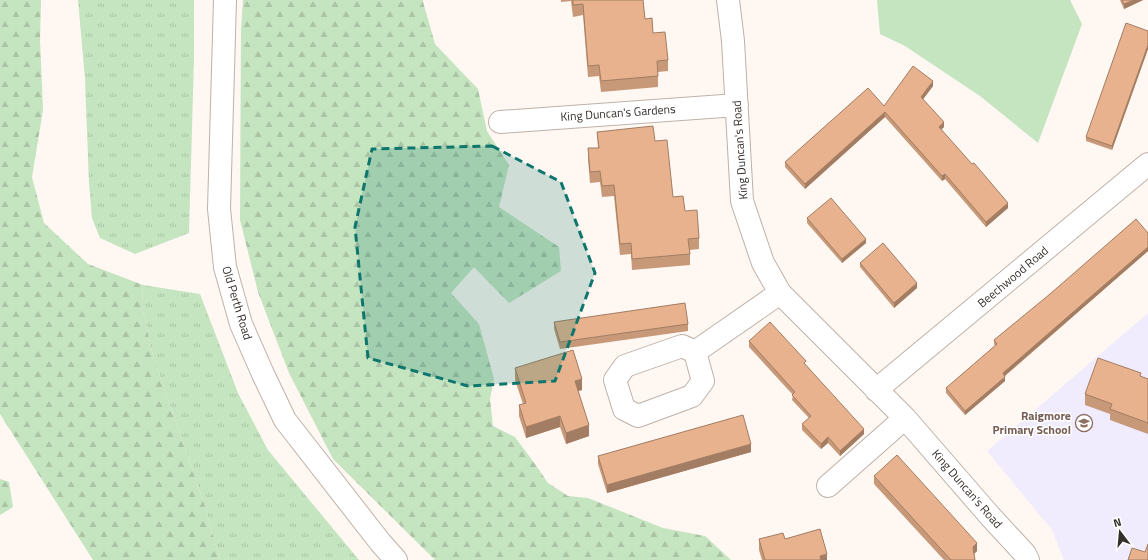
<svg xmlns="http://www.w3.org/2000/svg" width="1148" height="560" font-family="'Titillium Web',sans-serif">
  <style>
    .education { fill: #f1ecfd }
    .grass { fill: url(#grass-tufts) }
    .forest { fill: url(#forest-firs) }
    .park { fill: #c5e4c0 }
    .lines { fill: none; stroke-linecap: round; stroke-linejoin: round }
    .street-casing { stroke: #beb2aa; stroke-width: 24 }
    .secondary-casing { stroke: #beb2aa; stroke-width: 24 }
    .street { stroke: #fff; stroke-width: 22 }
    .secondary { stroke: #fff; stroke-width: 22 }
    .wall { fill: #c79979 }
    .shaded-wall { fill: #a27d63 }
    .building { fill: #e7b28d; stroke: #a27d63 }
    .marked { fill: #0f766e; fill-opacity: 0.2; stroke: #0f766e; stroke-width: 3; stroke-dasharray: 8 5; stroke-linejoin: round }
    .labels { text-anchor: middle; stroke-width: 3; stroke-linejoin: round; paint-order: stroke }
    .street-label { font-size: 12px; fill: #35302d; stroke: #fff }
    .education-label { font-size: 12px; font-weight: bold; fill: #785e54; stroke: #fff; text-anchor: end }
  </style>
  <defs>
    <pattern id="grass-tufts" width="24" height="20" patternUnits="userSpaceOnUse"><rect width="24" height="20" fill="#c5e4c0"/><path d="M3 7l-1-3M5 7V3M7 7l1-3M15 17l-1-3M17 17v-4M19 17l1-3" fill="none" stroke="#aac4a5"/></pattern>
    <pattern id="forest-firs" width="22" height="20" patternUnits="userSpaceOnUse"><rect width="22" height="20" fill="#c5e4c0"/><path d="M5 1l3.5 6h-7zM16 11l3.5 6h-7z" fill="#aac4a5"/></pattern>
  </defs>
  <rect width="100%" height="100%" fill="#fff7f2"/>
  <path class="education" d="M1148,313V560H1064L1052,530L987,451Z"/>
  <path class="grass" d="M78,0H194V58L189,233L135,254L100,238L92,218L89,183L85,79Z
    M143,285L200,294L238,393L268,450L359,560H220L204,503L153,356L142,306Z"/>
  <path class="forest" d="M0,0H41L40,40L43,110L32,177L44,223L88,264L143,285L142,306L153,356L204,503L220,560H93L0,414Z
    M243,0H423V2L435,44L478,89L487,131L509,165L499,207L559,247L561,271L509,303L474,267L451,293L479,324L494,379L490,399L493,426L515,437L535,464L548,483L568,496L588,498L663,528L705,536L731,560H435L333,459L289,373L258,292L240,220L241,29Z
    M0,479L9,482L13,507L0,515Z"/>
  <path class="park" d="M877,0H1070L1082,24L1038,143L980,96L905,46L880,34Z"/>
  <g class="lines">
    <g class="street-casing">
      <path id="street" d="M728,0L733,41L742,201L763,263L780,293L905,418L990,516L1025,554L1028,560
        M500,122L737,105
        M695,352L703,381L692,396L638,416L624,409L615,380L625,366L682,346L695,352L780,293
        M876,390L1148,164
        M828,486L905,418"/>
    </g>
    <g class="secondary-casing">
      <path id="secondary" d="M225,0L219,209L225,267L241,324L263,374L285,420L380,542L396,560"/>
    </g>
    <use href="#street" class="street"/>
    <use href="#secondary" class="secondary"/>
  </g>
  <path class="wall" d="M561,0H643L645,19L653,33L668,60V71L658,72V87L601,92L599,76L588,77L583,15L573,17L571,1L561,2Z
    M1120,0H1143L1124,9Z
    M1148,31V49L1112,150L1086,141V137Z
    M933,86L923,99L944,127L941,129L1008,208L986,227L945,179L942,181L885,117L805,189L785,167V162L884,106Z
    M597,132L655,141L673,197L685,211L699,238V249L690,250V265L632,270L631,254L620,255L614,196L602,197L600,182L590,183L588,159V148H598Z
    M807,218L866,243L842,263L807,223Z
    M1148,233V251L1005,376V381L965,415L946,393V388L995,346L994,344V340Z
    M860,263L917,288L894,308L860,267Z
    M554,322L688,324V331L560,349L554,329Z
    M749,341L806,365L864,434L840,456L828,443L821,449L802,430V424L809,418L792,400L793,395L749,347Z
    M515,368L582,390L578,391L589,436L566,444L560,427L526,438L519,416V405L523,404L515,380Z
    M1141,377L1148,379V434L1110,420V414L1085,405V394Z
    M751,452L607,493L598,464V456Z
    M874,476L977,551L974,554L975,560H944L874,484Z
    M759,539H785L827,560H762L759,550Z"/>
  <path class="shaded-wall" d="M1134,0H1143L1124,9V4Z
    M1148,45V49L1112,150V146Z
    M933,81V86L921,102V97Z
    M885,112V117L805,189V184Z
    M944,122V127L939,132V127Z
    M945,174V179L942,181V176Z
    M1008,203V208L986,227V222Z
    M866,239V243L842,263V259Z
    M1148,247V251L1003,377V373Z
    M917,283V288L894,308V303Z
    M1005,377V381L965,415V411Z
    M582,379V390L575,392V381Z
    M560,416V427L526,438V427Z
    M589,425V436L566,444V433Z
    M864,429V434L840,456V451Z
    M828,437V443L821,449V444Z
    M751,444V452L607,493V485Z
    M977,543V551L973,555V547Z
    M827,554V560H820V556Z"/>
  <path class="building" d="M573,0H643L645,19L652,18L653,33L665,32L668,60L657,61L658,76L601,81L599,65L588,66L583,4L573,5Z
    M1122,0H1134L1124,4Z
    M1126,23L1148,31V45L1112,146L1086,137Z
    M913,66L933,81L921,97L944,122L939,127L972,164L974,163L1008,203L986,222L945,174L942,176L885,112L805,184L785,162L868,88L884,106Z
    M653,126L655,141L667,140L673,197L683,196L685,211L697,210L699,238L688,239L690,254L632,259L631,243L620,244L614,185L602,186L600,171L590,172L588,148H599L597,132Z
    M831,198L866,239L842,259L807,218Z
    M1136,219L1148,233V247L1003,373L1005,377L965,411L946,388L997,344L994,340L1050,294Z
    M883,243L917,283L894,303L860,263Z
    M685,303L688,324L560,342L554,322Z
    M770,322L806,361L804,363L864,429L840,451L828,437L821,444L802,424L811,416L792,395L795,392L749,341Z
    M573,350L582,379L575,381L589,425L566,433L560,416L526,427L519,405L526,403L515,368Z
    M1098,358L1141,373L1140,376L1148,379V423L1110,409L1112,404L1085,394Z
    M743,415L751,444L607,485L598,456Z
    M897,455L977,543L973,547L975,560H951L874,476Z
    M820,529L827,554L820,556L821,560H765L759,539L783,533L785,539Z
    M1148,544V560H1128L1132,548L1145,552Z"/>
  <path class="marked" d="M492,146L561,182L595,273L555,381L468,386L368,358L355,227L372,149Z"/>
  <defs>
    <g id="school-ring" transform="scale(0.9)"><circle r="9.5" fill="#fff" stroke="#8d6e63" stroke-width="1.5"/><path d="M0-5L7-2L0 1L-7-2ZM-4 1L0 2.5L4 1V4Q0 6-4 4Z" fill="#8d6e63"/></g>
  </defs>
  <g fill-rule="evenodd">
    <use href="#school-ring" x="1084" y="423"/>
  </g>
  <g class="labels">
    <g class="street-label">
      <text transform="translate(618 113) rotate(-4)" y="4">King Duncan's Gardens</text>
      <text transform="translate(740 150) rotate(-94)" y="4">King Duncan's Road</text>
      <text transform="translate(1013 277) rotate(-40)" y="4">Beechwood Road</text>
      <text transform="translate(237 303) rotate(73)" y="4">Old Perth Road</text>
      <text transform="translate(967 489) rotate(49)" y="4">King Duncan's Road</text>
    </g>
    <g class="education-label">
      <text x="1071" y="420">Raigmore<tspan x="1071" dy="14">Primary School</tspan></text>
    </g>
  </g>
  <g transform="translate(1120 532) rotate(344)" stroke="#ffffff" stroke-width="3" paint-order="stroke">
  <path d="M0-3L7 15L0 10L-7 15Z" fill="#35302d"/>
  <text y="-6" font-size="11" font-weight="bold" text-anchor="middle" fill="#35302d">N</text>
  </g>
</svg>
